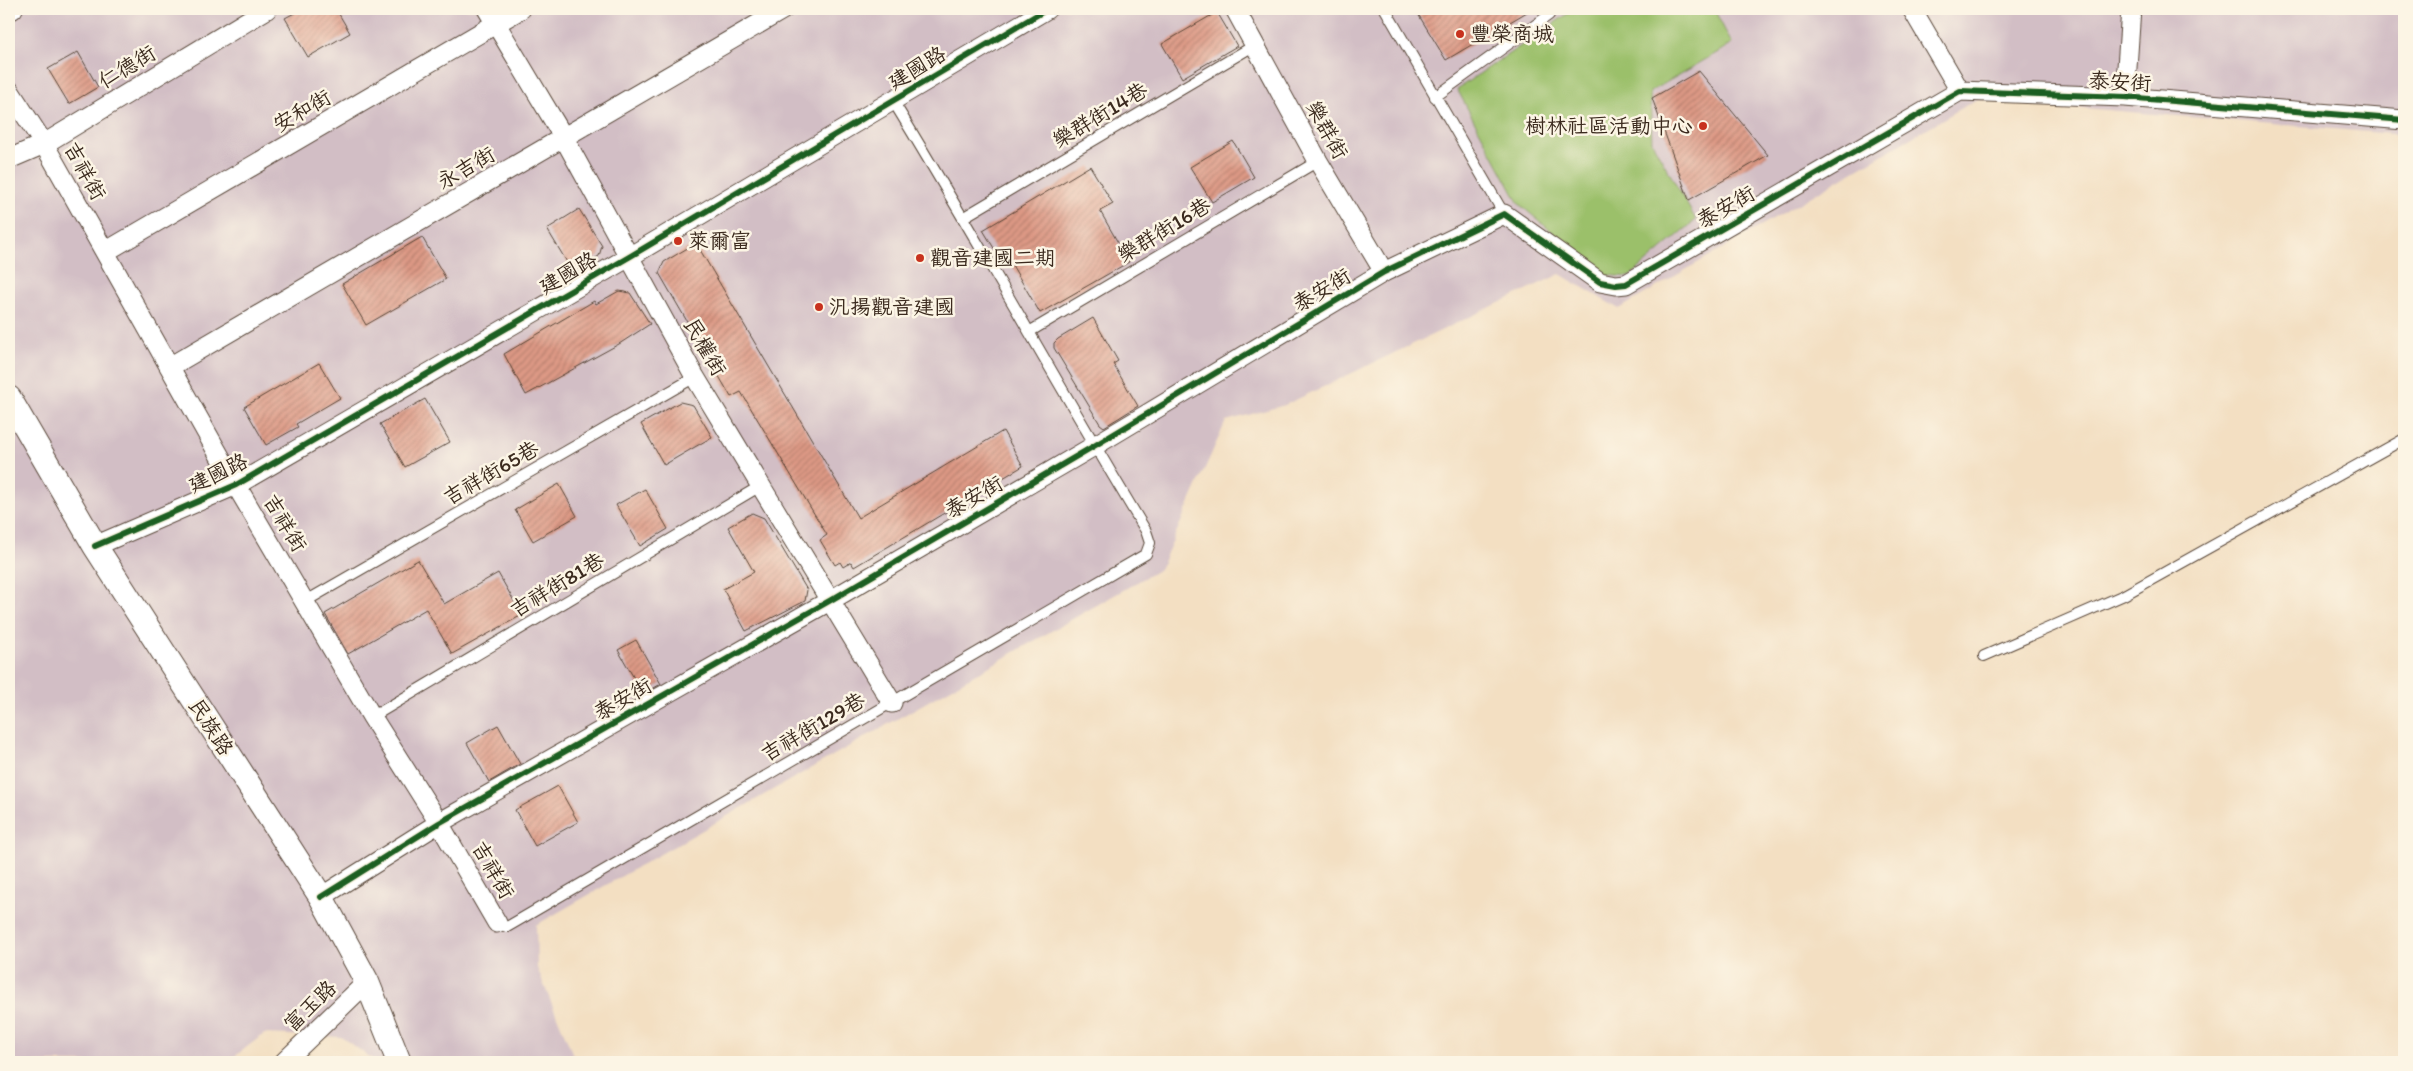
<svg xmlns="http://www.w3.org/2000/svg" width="2413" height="1071" font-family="Itim,'LXGW WenKai TC',sans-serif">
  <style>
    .industrial { fill: #d2bec5 }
    .park { fill: #9bc06b; stroke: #6b7544 }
    .building { fill: url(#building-hatch) }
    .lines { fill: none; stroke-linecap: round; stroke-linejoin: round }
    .service-casing { stroke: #574537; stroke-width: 12 }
    .minor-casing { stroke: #574537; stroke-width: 21 }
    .tertiary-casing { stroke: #574537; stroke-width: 26 }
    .service { stroke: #fff; stroke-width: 10 }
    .minor { stroke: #fff; stroke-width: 19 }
    .tertiary { stroke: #fff; stroke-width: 24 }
    .cycleway-casing { stroke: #fcf5e5; stroke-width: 9 }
    .cycleway { stroke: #1b5e20; stroke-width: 6 }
    .poi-dot { fill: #c8321e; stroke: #fcf5e5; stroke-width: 2 }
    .labels { text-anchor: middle; stroke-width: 5; stroke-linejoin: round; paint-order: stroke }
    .poi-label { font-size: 21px; fill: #3b2a1e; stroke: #fcf5e5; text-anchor: start }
    .street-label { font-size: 21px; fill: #3b2a1e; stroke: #fcf5e5 }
  </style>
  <defs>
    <pattern id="building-hatch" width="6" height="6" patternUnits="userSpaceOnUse" patternTransform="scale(1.25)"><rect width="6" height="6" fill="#dd9985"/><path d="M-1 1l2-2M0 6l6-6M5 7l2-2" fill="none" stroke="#b47d6c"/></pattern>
  </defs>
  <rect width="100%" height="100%" fill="#fcf5e5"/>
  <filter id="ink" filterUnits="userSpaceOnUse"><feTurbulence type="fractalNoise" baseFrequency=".02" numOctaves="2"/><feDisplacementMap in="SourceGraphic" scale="10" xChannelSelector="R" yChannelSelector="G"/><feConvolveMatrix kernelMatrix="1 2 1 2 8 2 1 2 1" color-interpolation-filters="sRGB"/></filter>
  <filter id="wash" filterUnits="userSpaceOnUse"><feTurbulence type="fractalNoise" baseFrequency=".0096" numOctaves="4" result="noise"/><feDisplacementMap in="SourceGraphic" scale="20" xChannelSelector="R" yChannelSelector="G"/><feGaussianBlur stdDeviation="1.12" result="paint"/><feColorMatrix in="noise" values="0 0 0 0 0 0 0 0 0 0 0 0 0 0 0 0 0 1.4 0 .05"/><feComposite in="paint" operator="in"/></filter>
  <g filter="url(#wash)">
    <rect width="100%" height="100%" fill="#f3dfc2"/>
    <path class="industrial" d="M9,9H2404V135L1977,99L1619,309L1560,274L1285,405L1226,421L1160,569L536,925L537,968L576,1062H377L341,1037L264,1034L227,1062H9Z"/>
    <path class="park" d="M1568,9H1714L1732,44L1650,92L1652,142L1696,220L1629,277L1603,275L1519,204L1457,89L1569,13Z"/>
    <g id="blocks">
      <path class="building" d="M302,9H336L350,33L308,57L285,18Z
        M1415,9H1532L1446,60Z
        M1217,12L1237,46L1182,78L1162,44Z
        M78,52L98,87L69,104L48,69Z
        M1699,71L1768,155L1689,200L1652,98Z
        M1233,141L1254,177L1212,202L1190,167Z
        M1090,166L1113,204L1100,211L1129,262L1040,313L1012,265L1006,268L983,230Z
        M579,209L602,246L599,256L573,272L547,229Z
        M422,237L446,279L366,325L342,284Z
        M696,243L858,518L1003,431L1023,466L854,567L851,562L843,567L840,562L835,565L820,540L827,535L741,392L731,397L659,273L664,262Z
        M619,291L630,293L650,324L619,344L526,395L504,354L594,301L596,304Z
        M1093,318L1118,361L1113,364L1138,406L1104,427L1100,424L1054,348V343L1058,339Z
        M319,363L340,398L296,424L298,427L266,445L244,407Z
        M425,399L450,442L405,467L380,424Z
        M680,402L693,405L712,437L664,465L641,424Z
        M559,484L577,516L533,541L515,510Z
        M645,489L668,529L640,546L616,505Z
        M752,513L764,518L807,590L805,601L746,631L723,589L754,572L728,527Z
        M418,560L444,604L498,573L522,615L452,654L426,609L348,654L325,614Z
        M636,640L661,684L643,694L618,650Z
        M498,725L520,764L489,782L467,743Z
        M558,786L578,822L535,846L515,810Z"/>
    </g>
  </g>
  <g filter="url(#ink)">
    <use href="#blocks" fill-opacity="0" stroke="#574537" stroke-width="1"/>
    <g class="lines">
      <g class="service-casing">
        <path id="service" d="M1385,9L1504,214
          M1435,97L1549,15L1550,9
          M964,217L1255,45
          M1029,332L1318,161
          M306,601L695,377
          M1984,656L2124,595L2404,439
          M372,717L762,485
          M497,923L507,927L1146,554L1150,543L1146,531C1060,389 980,243 893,101"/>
      </g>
      <g class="minor-casing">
        <path id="minor" d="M487,9L564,138L695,377L892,703
          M1235,9L1318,161L1384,272
          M1912,9L1960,91
          M9,11L13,9
          M9,90L44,144L236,485L372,717L439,823L497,923
          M2125,97L2131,9
          M9,159L44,144L267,9
          M105,252L521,9
          M171,366L784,9
          M95,546L236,485L629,257L1047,9
          M321,897L439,823L831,600L1094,446L1384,272L1504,214L1600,282L1616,285L1626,284L1960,91L2125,97L2404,120
          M284,1062L367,982"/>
      </g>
      <g class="tertiary-casing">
        <path id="tertiary" d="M9,398L95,546L321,897L367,982L399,1062"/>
      </g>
      <use href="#service" class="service"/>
      <use href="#minor" class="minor"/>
      <use href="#tertiary" class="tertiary"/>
      <g class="cycleway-casing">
        <path id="cycleway" d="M95,546L236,485L629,257L1047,9
          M321,897L439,823L831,600L1094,446L1384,272L1504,214L1600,282L1616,285L1626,284L1960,91L2125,97L2404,120"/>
      </g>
      <use href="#cycleway" class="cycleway"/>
    </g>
  </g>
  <g class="poi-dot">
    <circle cx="1460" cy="34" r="5"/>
    <circle cx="1703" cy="126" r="5"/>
    <circle cx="678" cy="241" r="5"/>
    <circle cx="920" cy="258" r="5"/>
    <circle cx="819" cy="307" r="5"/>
  </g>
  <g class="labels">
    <g class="poi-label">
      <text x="1470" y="41">豐榮商城</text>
      <text x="1693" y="133" text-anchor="end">樹林社區活動中心</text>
      <text x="688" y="248">萊爾富</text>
      <text x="930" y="265">觀音建國二期</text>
      <text x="829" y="314">汎揚觀音建國</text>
    </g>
    <g class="street-label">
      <text transform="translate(127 67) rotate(-31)" y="7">仁德街</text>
      <text transform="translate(917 68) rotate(-31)" y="7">建國路</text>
      <text transform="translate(2120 82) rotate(3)" y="7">泰安街</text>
      <text transform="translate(302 111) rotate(-30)" y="7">安和街</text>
      <text transform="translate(1100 115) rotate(-31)" y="7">樂群街14巷</text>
      <text transform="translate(1327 130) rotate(61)" y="7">樂群街</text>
      <text transform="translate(466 168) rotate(-30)" y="7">永吉街</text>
      <text transform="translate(85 171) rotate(61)" y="7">吉祥街</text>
      <text transform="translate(1726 207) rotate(-30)" y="7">泰安街</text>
      <text transform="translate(1164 230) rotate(-31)" y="7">樂群街16巷</text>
      <text transform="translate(568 273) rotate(-30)" y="7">建國路</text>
      <text transform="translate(1322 290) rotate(-31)" y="7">泰安街</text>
      <text transform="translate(705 347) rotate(60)" y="7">民權街</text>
      <text transform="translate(218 473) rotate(-26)" y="7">建國路</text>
      <text transform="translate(491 473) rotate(-30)" y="7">吉祥街65巷</text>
      <text transform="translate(974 497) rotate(-30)" y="7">泰安街</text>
      <text transform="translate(285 523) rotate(59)" y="7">吉祥街</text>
      <text transform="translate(557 585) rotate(-31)" y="7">吉祥街81巷</text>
      <text transform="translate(623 699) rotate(-30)" y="7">泰安街</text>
      <text transform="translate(211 727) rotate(57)" y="7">民族路</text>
      <text transform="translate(813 727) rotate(-30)" y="7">吉祥街129巷</text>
      <text transform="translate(493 870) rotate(60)" y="7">吉祥街</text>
      <text transform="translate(310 1006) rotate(-44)" y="7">富玉路</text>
    </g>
  </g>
  <rect width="2413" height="1071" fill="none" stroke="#fcf5e5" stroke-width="30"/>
</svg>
